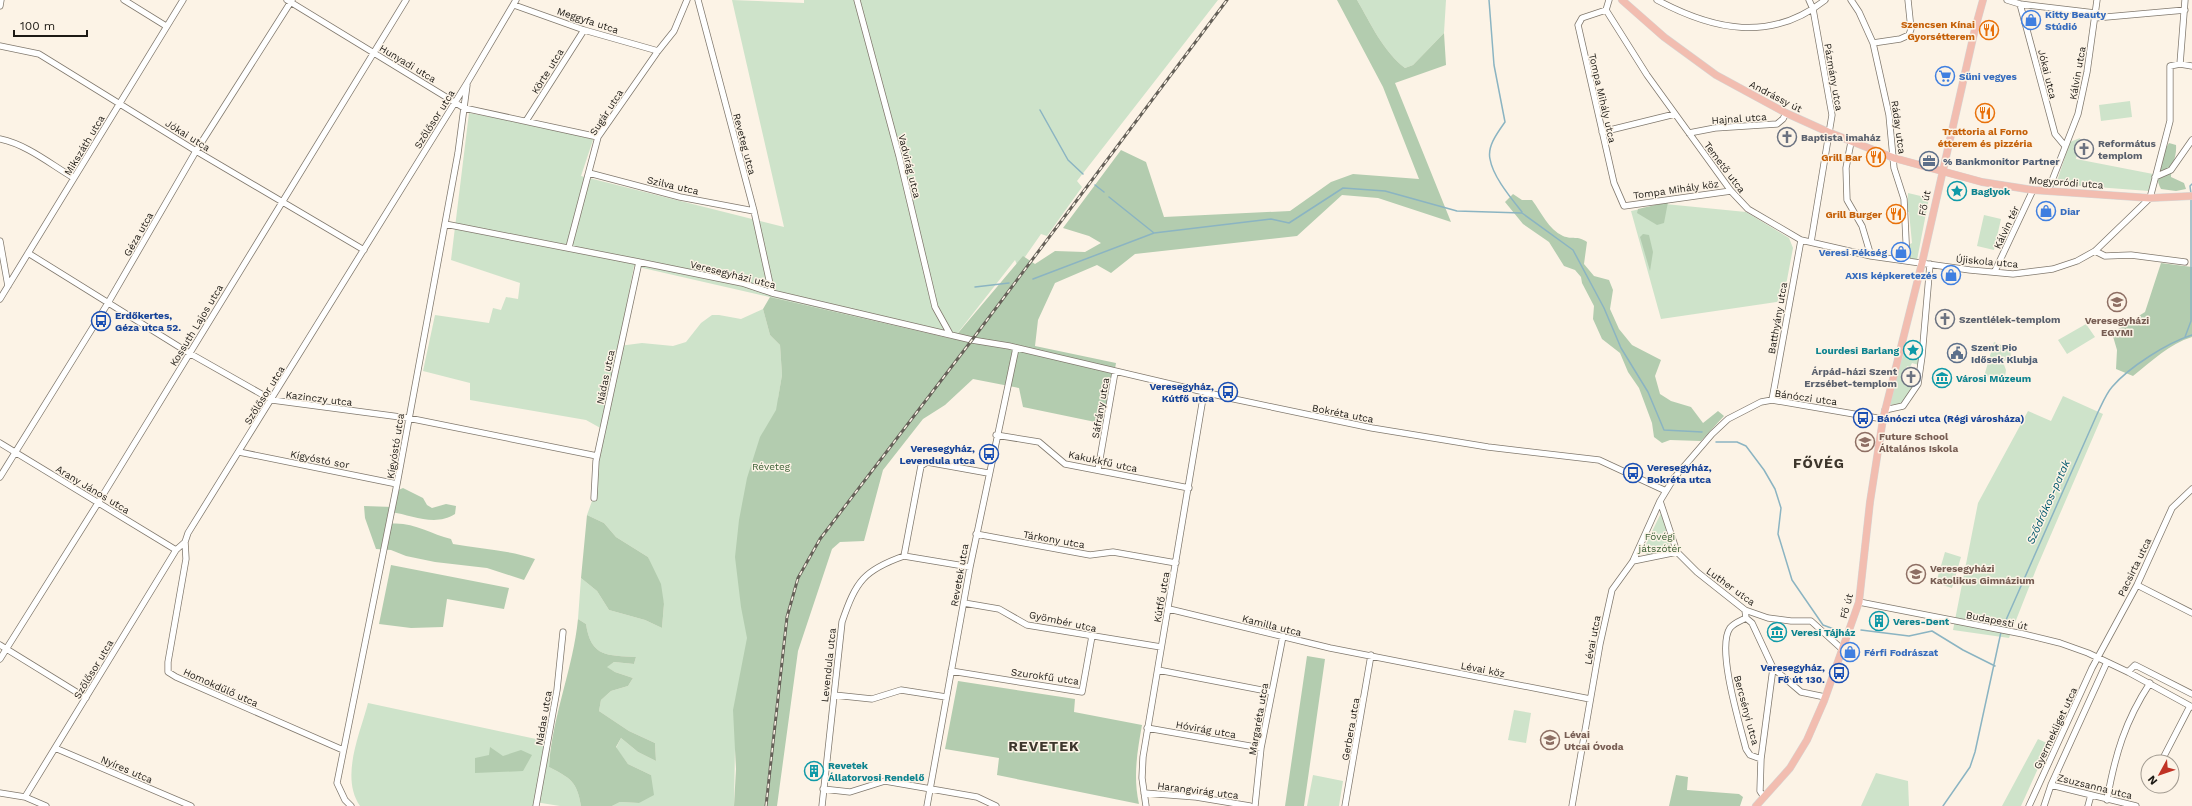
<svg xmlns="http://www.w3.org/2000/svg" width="2192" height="806" font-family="'Work Sans',sans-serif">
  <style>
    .green { fill: #cee3ca }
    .forest { fill: #b3ccaf }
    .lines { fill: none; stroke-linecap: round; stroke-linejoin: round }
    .stream { stroke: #8bb4c2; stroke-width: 1.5 }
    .minor-casing { stroke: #81796e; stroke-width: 7 }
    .major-casing { stroke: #d6d6d5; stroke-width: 8 }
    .minor { stroke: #fff; stroke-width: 5.5 }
    .major { stroke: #f2bdb0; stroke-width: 7 }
    .rail-casing { stroke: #656058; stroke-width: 3 }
    .rail { stroke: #fcf3e6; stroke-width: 1.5; stroke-dasharray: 4.5; stroke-linecap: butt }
    .labels { text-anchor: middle; stroke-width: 3; stroke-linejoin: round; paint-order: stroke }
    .shop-label { font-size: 10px; font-weight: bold; fill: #366cbe; stroke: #fcf3e6; text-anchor: start }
    .street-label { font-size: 10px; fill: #1d1a15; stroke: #fcf3e6 }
    .food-label { font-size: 10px; font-weight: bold; fill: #c56008; stroke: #fcf3e6; text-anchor: end }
    .worship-label { font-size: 10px; font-weight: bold; fill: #5b616d; stroke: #fcf3e6; text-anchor: start }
    .service-label { font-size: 10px; font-weight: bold; fill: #4e5e75; stroke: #fcf3e6; text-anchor: start }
    .culture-label { font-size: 10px; font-weight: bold; fill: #0d838f; stroke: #fcf3e6; text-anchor: start }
    .transit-label { font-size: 10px; font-weight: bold; fill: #164399; stroke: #fcf3e6; text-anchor: start }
    .education-label { font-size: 10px; font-weight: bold; fill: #785e54; stroke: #fcf3e6; text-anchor: start }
    .park-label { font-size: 10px; fill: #3d6137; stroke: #fcf3e6 }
    .water-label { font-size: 11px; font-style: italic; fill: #01586d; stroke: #fcf3e6 }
    .district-label { font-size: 14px; font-weight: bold; letter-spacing: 1px; fill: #3d362c; stroke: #fcf3e6 }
  </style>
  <rect width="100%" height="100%" fill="#fcf3e6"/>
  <path class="green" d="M732,0L804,3V0H1218L1077,181L1082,187L1047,236L1041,234L1018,267L1015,260L953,339L634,266L619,346L642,343L673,346L686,342L701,323L712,315H719L741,319L763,309L770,335L780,345L782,375L778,399L858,479L735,748L734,806H612L620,802L639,803L651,775L628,764L616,748L621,738L638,752L656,761L655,743L629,731L599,711L601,700L611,691L628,686L633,678L615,672L606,667L614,662L634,664L636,657C608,655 591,658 586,624L578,619L581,578L597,591L609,610L645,620L662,628L664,604L648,557L616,537L604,523L587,515L592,501L604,430L586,420L470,400V383L423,371L435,315L489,323L493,308L501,310L506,297L518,299L520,283L451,260L469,113L588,135L593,140L581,176L784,227Z
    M1357,0H1446L1444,33L1413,65L1405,68C1383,51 1371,24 1357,0Z
    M2130,101L2132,117L2101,121L2099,105Z
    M2080,138L2076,159L2153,174L2149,191L2056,184L2070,142Z
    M1908,193L1929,198L1917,260H1909L1910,244L1912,243L1909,212H1907Z
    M1665,204L1746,212L1789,238L1793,248L1783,301L1661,319L1631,211Z
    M1984,215L2001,219L1994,250L1977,246Z
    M2086,324L2095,337L2067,354L2058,340Z
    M1908,342L1922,343L1919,365L1912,363L1910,367L1907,366L1905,372L1907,373L1904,381L1915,385L1902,404L1889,405L1900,364Z
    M1994,342L2010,349L2011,357L2003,362L2006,370L2005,377C1999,381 1989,380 1985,373Z
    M2063,396L2103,414L2037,567L2009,638L1953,630L1978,503L2028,411L2051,421Z
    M1661,513L1673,545L1669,551L1647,555L1643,550Z
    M1945,552L1961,557L1952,588L1936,583Z
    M368,703L550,742L549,767C570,778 577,781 581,806H560L535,802L534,806H360C340,777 360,734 368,703Z
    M1514,710L1531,713L1526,743L1508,740Z
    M2038,739L2049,744L2021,806H2002Z
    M1876,773L1908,781L1909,806H1861Z
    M1313,775L1343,781L1339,806H1307Z"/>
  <path class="forest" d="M1337,0H1357C1371,24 1383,51 1405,68L1413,65L1444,33L1446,65L1395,83L1451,222L1378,198L1342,195L1297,236L1135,254L1111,273L1097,265L1055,283L1038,320L1035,346L1116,363L1105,424L1023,407L1019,388L973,379L945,405L923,419L883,470L864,541L840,542L832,549L798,651L777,806H734L736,769L733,710L747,638L741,607L735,557L739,520L747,478L760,437L776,410L782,375L780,345L770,335L763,309L770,297L953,339L1023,256L1035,264L1055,251L1085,252L1101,243L1089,236L1063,228L1121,150L1146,162L1164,217L1290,211L1331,182L1353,174L1419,179L1383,87Z
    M2169,143L2176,145C2177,158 2171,164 2171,177L2184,183L2186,189L2176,191L2161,189C2153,176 2161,155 2169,143Z
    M1513,194L1522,200H1532C1542,213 1548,229 1563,236C1573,240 1577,235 1587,242L1584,264L1594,276L1609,280L1613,290L1610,309L1619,329L1632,345L1661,360L1655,376L1660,394L1671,401L1691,407L1703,423L1718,411L1724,416L1701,441L1670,440L1662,443L1654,437L1652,423L1639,388L1628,372L1620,353L1602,339L1593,319L1594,306L1582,283L1581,277L1575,270L1564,266L1549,242L1523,224L1505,202Z
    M1668,202L1664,223L1657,225L1637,213L1638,209Z
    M1643,234L1649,235L1653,252L1650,271L1640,237Z
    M2161,263L2192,267V337C2169,344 2152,361 2133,376L2116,369L2117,350L2112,333L2145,312Z
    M403,488L423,498L427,505L432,508L446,504L456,506L455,514C435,527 412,515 391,512L389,524C412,521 430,534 451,539L453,544C481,549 509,550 535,559L524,580L487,568L435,562L406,556L391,550L376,549L365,518L364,506L393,507L396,491Z
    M587,515L604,523L616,537L648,557L661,584L664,604L662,628L645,620L609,610L597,591L581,578Z
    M391,565L509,588L504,609L447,599L443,627L411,628L379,624Z
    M578,619L586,624C591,658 608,655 636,657L634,664L614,662L607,667L615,672L633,678L628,686L611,691L601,700L599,711L629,731L655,743L656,761L638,752L621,738L616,747L628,764L651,775L654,795L639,803L620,802L612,806H581C577,781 570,778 549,767C552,717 573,669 578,619Z
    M1307,656L1325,659L1304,806H1285Z
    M958,681L1075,699L1074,712L1142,725C1137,753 1133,777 1139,804L997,775L999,758L945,749Z
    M490,747L503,756L521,750L532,755L523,771L475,773V758L489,755Z
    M1676,775L1688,777L1687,790L1739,794L1743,797L1740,806H1669Z"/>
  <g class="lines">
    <path class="stream" d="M1489,0L1494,65L1505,122C1498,132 1487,146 1490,159C1493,177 1511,198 1522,212
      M1040,110L1068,160L1083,174
      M1962,165L1969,164
      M1095,185L1104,192
      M2191,194L2190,186L2192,184
      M1109,197L1154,233L1271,219L1289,223L1343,188L1385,191L1457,211L1522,213L1573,250L1604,308L1621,348L1648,392L1664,430L1702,432
      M1033,279L1154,233
      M975,287L1009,283
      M2185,337L2191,321V199
      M1716,442H1737L1746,446L1764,470L1775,489L1781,508L1778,534L1792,580L1823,625L1842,632
      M2002,629L2098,412C2102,404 2106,394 2112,387C2129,367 2167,343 2192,335
      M1861,630L1909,636L1932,631L1963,650L1995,666
      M1943,806L1970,767L1975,752L2001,632"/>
    <g class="minor-casing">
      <path id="minor" d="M124,0L166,26
        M287,0L464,108L598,137
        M698,0L754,211L772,293
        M857,0L899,156L935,307L950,334
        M1609,0L1606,10L1647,75L1731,191L1748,209L1801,240L1871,256L1970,270L2013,274L2053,269L2077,261L2095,251L2150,198L2170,121V66L2180,64L2192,66
        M1657,0C1713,30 1771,43 1825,0
        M1809,0L1813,9L1832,115L1811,242
        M1851,0L1859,12L1873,43L1889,115L1894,168L1904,199L1907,261
        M2007,0L2020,4L2095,13
        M2020,4L2055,134L2065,146
        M514,5L584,30L658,51
        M0,6L1,0
        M1606,10L1582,18L1578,25L1614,183L1624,206L1731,191
        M2095,18L2185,10
        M1873,43L1900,39L1909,35L1911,29L1908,0
        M0,46L39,54L196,151L364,250
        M2180,64L2185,0
        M526,121L584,30
        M1602,132L1675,114
        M1689,133L1715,128L1777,124L1783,119L1786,113
        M0,139C28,145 50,164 74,178
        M1851,142L1846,168L1847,200L1862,226L1871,256
        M589,173L680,197L754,211
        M2155,177L2171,170L2192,140
        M2048,191L2078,114L2087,72L2097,0
        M445,224L639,262L742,283L772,293L972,340L1009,346L1234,399L1372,428L1488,447L1599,460L1666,491
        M0,241L8,286
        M569,247L598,137L658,51L674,31L687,0
        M2095,251L2105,256L2131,255L2185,262
        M28,253L189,353L272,400L408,418L597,456
        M1995,271L2033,190
        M0,299L183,0
        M1772,400L1801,240
        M1885,410L1903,406L1918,384L1922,356L1930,264
        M996,435L1039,442L1065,464L1189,488
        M0,443L176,550
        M239,452L397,484
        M1098,470L1115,372
        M0,477L108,303L196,151L292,0
        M594,498L596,461L639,262
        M1660,501L1677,552L1697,572L1745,610L1768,618L1791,621H1811L1843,650
        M976,534L1090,555L1113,552L1176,563
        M185,542L186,559L168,662V672L176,677L343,750
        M904,556L970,567
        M1633,561L1677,552
        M2137,585L2192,613
        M1859,602L2023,634L2060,643L2088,653L2128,672L2192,707
        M964,603L999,609L1027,625L1161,647
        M1169,609L1330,648L1590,699
        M1745,610L1746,618L1752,623L1773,668L1761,759L1760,791L1764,797
        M1746,618C1740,621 1734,623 1730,628C1716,648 1740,725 1746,749L1750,755L1761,759
        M0,645L86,698
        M0,659L98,503L406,0
        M1773,668L1801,692L1825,697
        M1158,670L1272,692
        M951,671L1082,692L1092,636
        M2128,672L2135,665L2192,694
        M834,695L872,699L901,690L946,697
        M1147,728L1261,748
        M55,748L191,806
        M2161,762L2190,706
        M2051,785L2136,806
        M823,789L850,792L885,781L977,797L996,806
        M0,793L25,797L46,806
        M1144,793L1196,797L1250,806
        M25,797L176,550L185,542L188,533L467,83L516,0
        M2107,800C2115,755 2125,721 2150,683
        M351,806L345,800L337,783L397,484L458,153L467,85
        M536,806L557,690L563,632
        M822,806L842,622C856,581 864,570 904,556L921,466L927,462L988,473
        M927,806L970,567L1016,348
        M1146,806L1142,778L1143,757L1204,392
        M1255,806L1261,748L1283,636
        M1345,806L1371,655
        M1572,806L1600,644L1612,590L1633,561L1660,501L1674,478L1712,434L1728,419L1761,402L1772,400L1883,419
        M2029,806L2092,668L2137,585L2172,508L2192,489
        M2044,806L2051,785L2107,662
        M2088,806L2091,795"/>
    </g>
    <g class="major-casing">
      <path id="major" d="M1622,0L1664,37L1716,75L1786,113L1828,132L1894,158L1982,182L2033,190L2150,198L2192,196
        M1756,806L1790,768L1807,740L1824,701L1859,602L1870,502L1883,419L1922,263L1975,29L1983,0"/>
    </g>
    <use href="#minor" class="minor"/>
    <use href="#major" class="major"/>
    <g class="rail-casing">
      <path id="rail" d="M766,806L787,617L798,578L820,539L972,340L1227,0"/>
    </g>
    <use href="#rail" class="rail"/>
  </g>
  <defs>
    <g id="shop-ring" transform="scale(1)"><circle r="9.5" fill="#fcf3e6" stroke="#3f7fe0" stroke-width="1.5"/><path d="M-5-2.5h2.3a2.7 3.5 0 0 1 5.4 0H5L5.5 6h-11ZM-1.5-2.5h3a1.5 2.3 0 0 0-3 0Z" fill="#3f7fe0"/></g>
    <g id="restaurant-ring" transform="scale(1)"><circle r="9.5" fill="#fcf3e6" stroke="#e8710a" stroke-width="1.5"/><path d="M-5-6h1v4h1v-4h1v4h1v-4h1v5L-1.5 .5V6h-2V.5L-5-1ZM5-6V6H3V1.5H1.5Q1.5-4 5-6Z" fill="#e8710a"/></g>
    <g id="supermarket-ring" transform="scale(1)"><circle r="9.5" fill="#fcf3e6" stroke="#3f7fe0" stroke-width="1.5"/><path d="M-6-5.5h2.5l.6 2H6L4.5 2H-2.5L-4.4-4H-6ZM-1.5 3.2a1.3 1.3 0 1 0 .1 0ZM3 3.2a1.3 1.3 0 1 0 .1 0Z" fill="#3f7fe0"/></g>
    <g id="church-ring" transform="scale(1)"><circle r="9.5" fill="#fcf3e6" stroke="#6b7280" stroke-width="1.5"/><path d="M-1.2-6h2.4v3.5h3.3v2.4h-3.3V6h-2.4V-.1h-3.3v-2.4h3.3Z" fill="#6b7280"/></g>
    <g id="office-ring" transform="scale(1)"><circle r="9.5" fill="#fcf3e6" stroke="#5c6f8a" stroke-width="1.5"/><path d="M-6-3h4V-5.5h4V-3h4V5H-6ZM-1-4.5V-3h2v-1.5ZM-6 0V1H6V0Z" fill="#5c6f8a"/></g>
    <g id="sight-ring" transform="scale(1)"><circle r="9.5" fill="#fcf3e6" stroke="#0f9aa8" stroke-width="1.5"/><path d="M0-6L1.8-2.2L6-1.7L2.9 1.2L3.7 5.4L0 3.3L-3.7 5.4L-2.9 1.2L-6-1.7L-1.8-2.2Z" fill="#0f9aa8"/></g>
    <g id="school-ring" transform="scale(1)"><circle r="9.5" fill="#fcf3e6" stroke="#8d6e63" stroke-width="1.5"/><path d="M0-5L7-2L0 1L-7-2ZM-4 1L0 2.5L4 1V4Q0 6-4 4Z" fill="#8d6e63"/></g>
    <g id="bus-ring" transform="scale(1)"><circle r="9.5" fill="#fcf3e6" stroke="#1a4fb4" stroke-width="1.5"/><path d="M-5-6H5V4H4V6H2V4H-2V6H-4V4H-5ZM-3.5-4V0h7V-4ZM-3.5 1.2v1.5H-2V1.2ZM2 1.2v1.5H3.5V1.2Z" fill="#1a4fb4"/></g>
    <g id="civic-ring" transform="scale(1)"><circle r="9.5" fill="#fcf3e6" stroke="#5c6f8a" stroke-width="1.5"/><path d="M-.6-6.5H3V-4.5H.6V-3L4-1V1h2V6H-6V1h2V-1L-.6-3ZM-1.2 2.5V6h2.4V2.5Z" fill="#5c6f8a"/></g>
    <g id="museum-ring" transform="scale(1)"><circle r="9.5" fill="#fcf3e6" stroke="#0f9aa8" stroke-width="1.5"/><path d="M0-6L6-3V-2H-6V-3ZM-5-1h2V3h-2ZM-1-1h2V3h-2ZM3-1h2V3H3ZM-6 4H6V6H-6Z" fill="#0f9aa8"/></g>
    <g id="building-ring" transform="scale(1)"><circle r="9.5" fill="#fcf3e6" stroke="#0f9aa8" stroke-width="1.5"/><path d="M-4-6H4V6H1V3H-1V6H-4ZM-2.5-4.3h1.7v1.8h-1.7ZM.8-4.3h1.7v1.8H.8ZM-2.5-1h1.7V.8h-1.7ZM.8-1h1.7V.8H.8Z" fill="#0f9aa8"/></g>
  </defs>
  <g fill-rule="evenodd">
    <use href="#shop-ring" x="2031" y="20"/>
    <use href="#restaurant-ring" x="1989" y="30"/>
    <use href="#supermarket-ring" x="1945" y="76"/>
    <use href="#restaurant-ring" x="1985" y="113"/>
    <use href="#church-ring" x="1787" y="137"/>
    <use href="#church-ring" x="2084" y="149"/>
    <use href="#restaurant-ring" x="1876" y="157"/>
    <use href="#office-ring" x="1929" y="161"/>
    <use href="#sight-ring" x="1957" y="191"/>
    <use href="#shop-ring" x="2046" y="211"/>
    <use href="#restaurant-ring" x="1896" y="214"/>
    <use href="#shop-ring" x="1901" y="252"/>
    <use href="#shop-ring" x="1951" y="275"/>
    <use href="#school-ring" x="2117" y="302"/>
    <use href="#church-ring" x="1945" y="319"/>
    <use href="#bus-ring" x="101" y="321"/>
    <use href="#sight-ring" x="1913" y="350"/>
    <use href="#civic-ring" x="1957" y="353"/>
    <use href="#church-ring" x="1911" y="377"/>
    <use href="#museum-ring" x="1942" y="378"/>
    <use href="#bus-ring" x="1228" y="392"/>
    <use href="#bus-ring" x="1863" y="418"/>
    <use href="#school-ring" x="1865" y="442"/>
    <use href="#bus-ring" x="989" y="454"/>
    <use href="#bus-ring" x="1633" y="473"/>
    <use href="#school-ring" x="1916" y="574"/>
    <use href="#building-ring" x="1879" y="621"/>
    <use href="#museum-ring" x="1777" y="632"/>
    <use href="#shop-ring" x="1850" y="652"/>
    <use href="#bus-ring" x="1839" y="673"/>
    <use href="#school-ring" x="1550" y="740"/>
    <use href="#building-ring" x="814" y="771"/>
  </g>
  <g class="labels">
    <g class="shop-label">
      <text x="2045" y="18">Kitty Beauty<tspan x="2045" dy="12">Stúdió</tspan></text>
      <text x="1959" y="80">Süni vegyes</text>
      <text x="2060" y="215">Diar</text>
      <text x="1887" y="256" text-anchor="end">Veresi Pékség</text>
      <text x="1937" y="279" text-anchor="end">AXIS képkeretezés</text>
      <text x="1864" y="656">Férfi Fodrászat</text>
    </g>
    <g class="street-label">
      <text transform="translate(588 20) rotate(18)" y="4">Meggyfa utca</text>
      <text transform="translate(408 63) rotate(31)" y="4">Hunyadi utca</text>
      <text transform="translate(547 71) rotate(-58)" y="4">Körte utca</text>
      <text transform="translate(2077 73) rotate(-80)" y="4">Kálvin utca</text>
      <text transform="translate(2048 74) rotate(76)" y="4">Jókai utca</text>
      <text transform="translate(1834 77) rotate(80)" y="4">Pázmány utca</text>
      <text transform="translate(1776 96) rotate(27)" y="4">Andrássy út</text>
      <text transform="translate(1603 98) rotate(77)" y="4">Tompa Mihály utca</text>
      <text transform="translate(606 112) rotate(-57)" y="4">Sugár utca</text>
      <text transform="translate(1739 118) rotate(-4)" y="4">Hajnal utca</text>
      <text transform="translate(434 119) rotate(-58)" y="4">Szőlősor utca</text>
      <text transform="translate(1899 127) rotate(82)" y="4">Ráday utca</text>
      <text transform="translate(188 135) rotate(32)" y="4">Jókai utca</text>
      <text transform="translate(745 144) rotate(75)" y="4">Reveteg utca</text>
      <text transform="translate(84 145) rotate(-59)" y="4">Mikszáth utca</text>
      <text transform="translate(910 166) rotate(76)" y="4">Vadvirág utca</text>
      <text transform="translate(1725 167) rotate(53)" y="4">Temető utca</text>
      <text transform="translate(2066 182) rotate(4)" y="4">Mogyoródi utca</text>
      <text transform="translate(673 185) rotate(13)" y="4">Szilva utca</text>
      <text transform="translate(1676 189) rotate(-8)" y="4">Tompa Mihály köz</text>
      <text transform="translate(1924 203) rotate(-78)" y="4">Fő út</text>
      <text transform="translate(2006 227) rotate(-65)" y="4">Kálvin tér</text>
      <text transform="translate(138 234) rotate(-60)" y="4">Géza utca</text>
      <text transform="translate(1987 261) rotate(5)" y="4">Újiskola utca</text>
      <text transform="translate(733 274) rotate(14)" y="4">Veresegyházi utca</text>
      <text transform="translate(1777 318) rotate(-80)" y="4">Batthyány utca</text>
      <text transform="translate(196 325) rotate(-59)" y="4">Kossuth Lajos utca</text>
      <text transform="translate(605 377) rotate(-78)" y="4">Nádas utca</text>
      <text transform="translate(264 395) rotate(-58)" y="4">Szőlősor utca</text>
      <text transform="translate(1806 397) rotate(8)" y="4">Bánóczi utca</text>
      <text transform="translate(319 398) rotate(7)" y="4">Kazinczy utca</text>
      <text transform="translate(1100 408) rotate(-80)" y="4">Sáfrány utca</text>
      <text transform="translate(1343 413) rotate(11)" y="4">Bokréta utca</text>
      <text transform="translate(395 446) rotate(-81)" y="4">Kígyóstó utca</text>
      <text transform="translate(320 459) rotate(11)" y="4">Kígyóstó sor</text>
      <text transform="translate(1103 461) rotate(12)" y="4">Kakukkfű utca</text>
      <text transform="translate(93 489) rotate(31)" y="4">Arany János utca</text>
      <text transform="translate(1054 539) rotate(10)" y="4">Tárkony utca</text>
      <text transform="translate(2134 567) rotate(-64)" y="4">Pacsirta utca</text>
      <text transform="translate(959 575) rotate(-80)" y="4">Revetek utca</text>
      <text transform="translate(1731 586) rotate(36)" y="4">Luther utca</text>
      <text transform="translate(1161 597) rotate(-80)" y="4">Kútfő utca</text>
      <text transform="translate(1846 606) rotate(-75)" y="4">Fő út</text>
      <text transform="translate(1997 620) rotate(11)" y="4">Budapesti út</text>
      <text transform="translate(1063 621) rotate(12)" y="4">Gyömbér utca</text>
      <text transform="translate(1272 625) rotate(14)" y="4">Kamilla utca</text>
      <text transform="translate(1592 640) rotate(-79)" y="4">Lévai utca</text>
      <text transform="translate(828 665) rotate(-84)" y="4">Levendula utca</text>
      <text transform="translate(93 669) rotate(-59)" y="4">Szőlősor utca</text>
      <text transform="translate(1483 669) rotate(11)" y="4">Lévai köz</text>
      <text transform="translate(1045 676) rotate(8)" y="4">Szurokfű utca</text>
      <text transform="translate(221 687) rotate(24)" y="4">Homokdűlő utca</text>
      <text transform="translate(1747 710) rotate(75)" y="4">Bercsényi utca</text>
      <text transform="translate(543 718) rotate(-80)" y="4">Nádas utca</text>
      <text transform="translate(1258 719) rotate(-80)" y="4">Margaréta utca</text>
      <text transform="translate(2055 728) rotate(-65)" y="4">Gyermekliget utca</text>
      <text transform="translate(1206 729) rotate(10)" y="4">Hóvirág utca</text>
      <text transform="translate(1350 729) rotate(-80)" y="4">Gerbera utca</text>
      <text transform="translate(127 769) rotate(23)" y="4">Nyíres utca</text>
      <text transform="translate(2095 786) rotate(14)" y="4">Zsuzsanna utca</text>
      <text transform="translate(1198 790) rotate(7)" y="4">Harangvirág utca</text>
    </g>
    <g class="food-label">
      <text x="1975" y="28">Szencsen Kínai<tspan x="1975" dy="12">Gyorsétterem</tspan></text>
      <text x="1985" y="135" text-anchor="middle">Trattoria al Forno<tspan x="1985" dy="12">étterem és pizzéria</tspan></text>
      <text x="1862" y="161">Grill Bar</text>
      <text x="1882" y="218">Grill Burger</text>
    </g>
    <g class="worship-label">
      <text x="1801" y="141">Baptista imaház</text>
      <text x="2098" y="147">Református<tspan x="2098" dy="12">templom</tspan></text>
      <text x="1959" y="323">Szentlélek-templom</text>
      <text x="1897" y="375" text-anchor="end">Árpád-házi Szent<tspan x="1897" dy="12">Erzsébet-templom</tspan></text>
    </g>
    <g class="service-label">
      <text x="1943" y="165">% Bankmonitor Partner</text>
      <text x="1971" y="351">Szent Pio<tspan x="1971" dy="12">Idősek Klubja</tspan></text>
    </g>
    <g class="culture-label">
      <text x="1971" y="195">Baglyok</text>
      <text x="1899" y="354" text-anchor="end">Lourdesi Barlang</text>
      <text x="1956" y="382">Városi Múzeum</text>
      <text x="1893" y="625">Veres-Dent</text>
      <text x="1791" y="636">Veresi Tájház</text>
      <text x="828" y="769">Revetek<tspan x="828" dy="12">Állatorvosi Rendelő</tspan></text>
    </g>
    <g class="transit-label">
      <text x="115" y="319">Erdőkertes,<tspan x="115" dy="12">Géza utca 52.</tspan></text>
      <text x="1214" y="390" text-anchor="end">Veresegyház,<tspan x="1214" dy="12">Kútfő utca</tspan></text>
      <text x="1877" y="422">Bánóczi utca (Régi városháza)</text>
      <text x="975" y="452" text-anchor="end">Veresegyház,<tspan x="975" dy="12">Levendula utca</tspan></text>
      <text x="1647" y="471">Veresegyház,<tspan x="1647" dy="12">Bokréta utca</tspan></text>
      <text x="1825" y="671" text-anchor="end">Veresegyház,<tspan x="1825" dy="12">Fő út 130.</tspan></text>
    </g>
    <g class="education-label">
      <text x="2117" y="324" text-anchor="middle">Veresegyházi<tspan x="2117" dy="12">EGYMI</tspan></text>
      <text x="1879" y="440">Future School<tspan x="1879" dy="12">Általános Iskola</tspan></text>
      <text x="1930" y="572">Veresegyházi<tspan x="1930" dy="12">Katolikus Gimnázium</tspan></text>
      <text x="1564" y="738">Lévai<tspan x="1564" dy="12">Utcai Óvoda</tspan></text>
    </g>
    <g class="park-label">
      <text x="771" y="470">Réveteg</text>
      <text x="1660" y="540">Fővégi<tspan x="1660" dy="12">játszótér</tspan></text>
    </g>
    <g class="water-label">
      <text transform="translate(2048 502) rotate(-66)" y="4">Sződrákos-patak</text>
    </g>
    <g class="district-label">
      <text x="1819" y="468">FŐVÉG</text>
      <text x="1044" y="751">REVETEK</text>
    </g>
  </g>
  <g transform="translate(2160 774) rotate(230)"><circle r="19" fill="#fcf3e6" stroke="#a39c92"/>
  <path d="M0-3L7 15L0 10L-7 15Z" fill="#c03325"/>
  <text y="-6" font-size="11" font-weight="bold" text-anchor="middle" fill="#1d1a15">N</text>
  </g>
  <path d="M14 30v6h73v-6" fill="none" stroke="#1d1a15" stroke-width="2"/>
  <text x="20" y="30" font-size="12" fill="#1d1a15" stroke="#fcf3e6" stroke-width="3" paint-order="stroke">100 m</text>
</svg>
